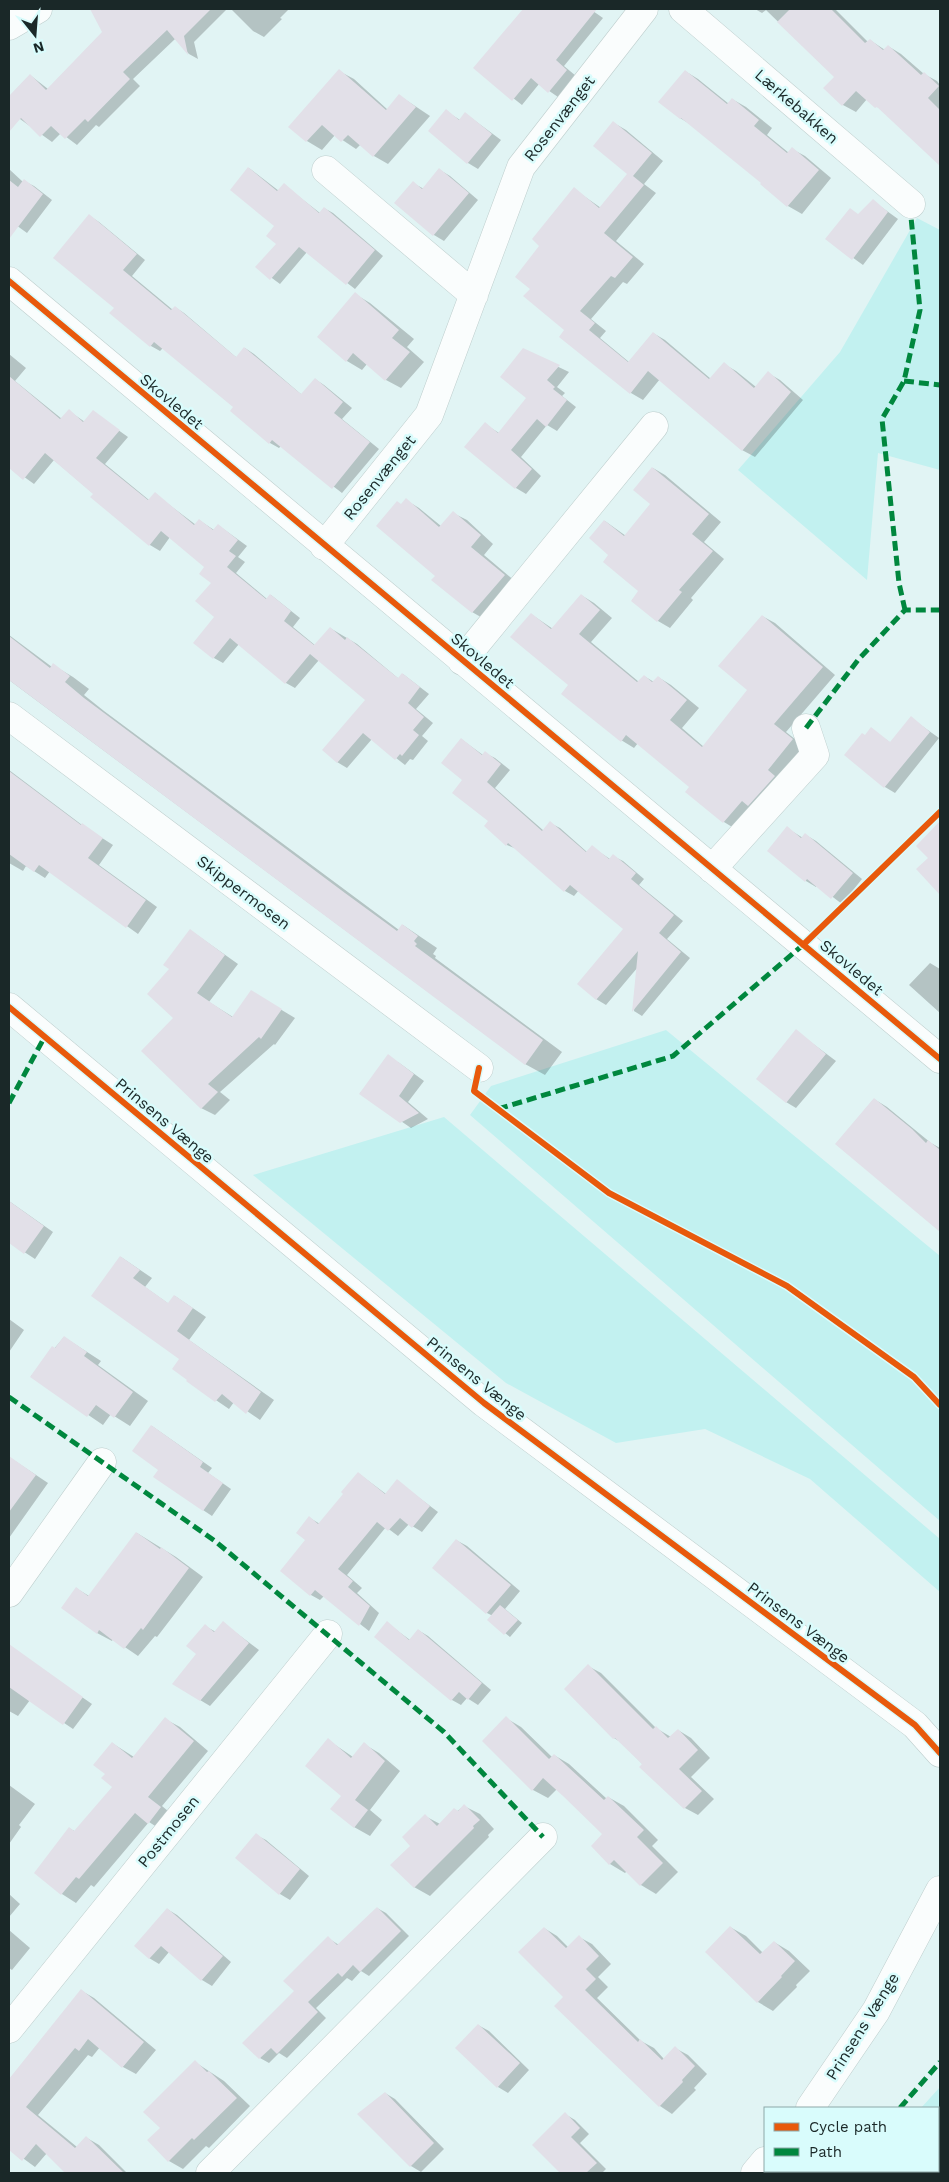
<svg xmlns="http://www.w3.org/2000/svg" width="949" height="2182" font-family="'Work Sans',sans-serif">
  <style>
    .green { fill: #c2f1f0 }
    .shadow { fill: #0003 }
    .building { fill: #e2e0e8 }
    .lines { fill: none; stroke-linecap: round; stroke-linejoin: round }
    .minor-casing { stroke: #bececd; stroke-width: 29 }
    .minor { stroke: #fafdfd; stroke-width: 28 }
    .quiet { stroke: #00873e; stroke-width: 5; stroke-dasharray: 10 5; stroke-linecap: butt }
    .cycleway-casing { stroke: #d9fcfc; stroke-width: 9 }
    .cycleway { stroke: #e8590c; stroke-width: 6 }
    .labels { text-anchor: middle; stroke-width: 5; stroke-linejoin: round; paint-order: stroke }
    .street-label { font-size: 16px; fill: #1a2828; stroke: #d9fcfc }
  </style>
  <rect width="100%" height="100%" fill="#e1f4f4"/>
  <path class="green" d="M917,218L940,230V470L878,453L867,580L738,470L840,352Z
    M666,1030L940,1256V1521L470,1115L491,1086Z
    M444,1117L940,1539V1592L810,1479L705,1429L616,1443L506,1383L253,1175Z
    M940,2087V2165L938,2167V2108H921Z"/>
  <path class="shadow" d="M98,9H127L134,20L150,18L160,9H227L194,42L198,59L189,54L175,39L133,79L140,86L99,127L96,125L77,145L61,133L52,142L20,119L9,108V97L30,75L48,89L103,32L93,12Z
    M231,9H289L280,18L282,19L264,37L253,31Z
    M524,9H590L603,18L564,66L576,76L558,97L539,84L522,105L475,68Z
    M755,9H835L868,42L870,40L885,50L888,46L901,54L924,74L937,81L940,85V164L884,112L867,99L856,112L843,105L835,77L766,10L762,13Z
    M339,71L354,79L388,110L400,96L430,116L388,164L374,156L361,144L356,149L335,135L322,150L307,141L290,127Z
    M685,71L698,79L729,104L732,99L746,107L772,128L767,135L789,153L792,149L805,156L831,178L802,214L788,206L762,184L763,182L693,126L680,118Z
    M446,111L460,120L466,114L501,140L478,169L468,163Z
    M614,123L626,130L663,161L644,184L656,193L616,241L644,264L627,284L623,282L591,319L606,331L600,338L629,362L653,333L665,340L711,379L724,364L736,371L756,387L768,373L780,380L803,400L755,457L742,450L660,379L643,400L631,393L566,330L531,288L541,246L574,189L601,208L629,174Z
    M249,168L279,191L284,185L320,213L324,208L333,213L383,256L355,289L307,252L280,284L257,267L278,244L276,226Z
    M9,169L23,182L24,181L34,186L52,200L27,233L9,220Z
    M440,170L450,176L478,200L444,241L434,235L396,203L413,183L424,189Z
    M873,201L898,219L863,265L827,239L859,215Z
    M90,216L99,222L145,260L132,276L173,310L175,307L184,313L237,358L245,348L254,354L302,395L315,379L324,385L352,408L342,419L379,449L342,493L281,446L279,448L270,443L234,407L163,348L160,351L151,346L115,308Z
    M355,294L370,303L414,339L407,347L424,362L401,388L386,380L367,364L362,370L347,361Z
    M523,350L569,372L557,387L565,393L562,396L576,407L557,431L547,425L521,457L541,476L526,494L516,488L466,447L485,424L499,433L528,398Z
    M9,354L26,368L15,381L62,419L69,411L85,422L93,412L128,437L105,464L149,500L155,494L196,525L199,520L214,530L218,525L247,546L238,557L245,562L236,573L267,599L271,595L300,618L293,627L316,646L330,628L357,644L399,679L403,674L429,694L416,709L433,723L422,736L428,741L413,760L410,759L405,765L372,739L347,768L337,762L367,700L319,660L295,688L286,683L239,644L223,663L214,658L216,617L212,583L206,567L170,537L160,551L150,545L92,497L94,494L54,460L34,484L9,466L23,448L9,436Z
    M653,468L665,475L721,522L704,542L724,559L691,598L693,600L670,628L658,621L632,600L640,591L610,555L605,521L626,536L652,504Z
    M406,500L419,508L441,526L453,513L467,520L493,544L484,555L517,583L486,620L472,612L402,505Z
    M581,595L594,603L612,618L591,642L639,682L644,676L654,682L658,677L671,685L699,708L682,728L704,747L749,690L762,616L775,623L835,675L786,732L805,747L737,830L724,822L687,792L691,787L638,743L634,748L621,740L570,685L531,614L553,629Z
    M9,635L52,667L53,665L73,677L89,689L84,695L104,711L399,930L403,925L437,948L433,954L436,956L435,958L562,1052L545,1075L525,1064L9,680Z
    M911,718L939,738L895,793L885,787L865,736L871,729L891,743Z
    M461,739L483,755L485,753L495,758L510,770L495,788L544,831L550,823L560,828L587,852L592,847L610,859L613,856L623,861L644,879L639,885L683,921L667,939L690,958L642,1016L634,1011L638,967L606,1005L596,999L624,929L579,890L574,896L565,891L517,849L507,845L464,780Z
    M9,770L82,825L113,845L99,865L157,907L138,934L50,871L45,878L26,866L23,871L9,863Z
    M787,828L803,838L806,835L816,841L862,879L842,904L817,885L816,887L806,881Z
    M933,830L940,835V891L937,889L930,858Z
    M190,930L238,964L209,1002L233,1017L265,1000L295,1018L275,1045L274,1044L220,1092L230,1100L215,1115L201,1108L175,1018Z
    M930,963L940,969V1013L909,985Z
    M796,1031L836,1061L796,1108L786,1102Z
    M398,1062L424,1081L408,1102L428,1119L411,1128L360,1093Z
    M874,1099L887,1107L931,1143L940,1148V1230L836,1144Z
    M9,1201L53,1232L35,1259L9,1242Z
    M121,1257L152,1278L145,1287L169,1304L175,1296L206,1317L189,1340L274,1400L260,1420L234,1402L229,1409L188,1381L181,1359L93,1296Z
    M9,1319L24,1330L9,1352Z
    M64,1337L101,1361L98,1365L148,1401L130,1426L111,1414L103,1425L31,1376Z
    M152,1426L212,1468L208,1473L231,1489L212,1516L203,1510L160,1470Z
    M9,1457L48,1483L9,1538Z
    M358,1473L386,1494L397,1481L438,1512L422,1532L409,1524L398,1536L386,1527L347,1575L362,1588L357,1593L379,1613L369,1631L324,1596L320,1600L311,1595L307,1540L310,1518L320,1524L345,1494Z
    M137,1533L176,1557L203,1577L157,1637L155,1636L138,1656L113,1639L112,1641L97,1633L76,1588L89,1596Z
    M456,1540L467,1546L520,1591L505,1609L522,1623L510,1637L489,1620L493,1616L487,1613Z
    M223,1623L259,1650L210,1706L200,1700L197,1654L205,1626L216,1632Z
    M387,1623L410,1640L418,1630L428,1636L491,1690L478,1705L467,1698L461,1705L452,1700L376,1636Z
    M14,1650L92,1704L73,1729L30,1700L18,1716L9,1711V1658Z
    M588,1666L601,1673L656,1728L671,1737L678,1730L691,1738L710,1758L691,1777L714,1799L698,1815L685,1808L622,1743L614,1738Z
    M506,1718L521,1727L552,1757L554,1755L569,1764L607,1799L608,1797L624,1806L658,1840L652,1846L678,1872L656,1894L641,1885L627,1871L625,1873L610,1864L604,1834L557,1789L548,1798L533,1790Z
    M165,1719L180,1727L208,1751L162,1806L175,1817L163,1831L149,1822L94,1887L91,1885L76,1903L62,1894L69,1828L76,1832L113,1787L106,1774L112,1743L134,1757Z
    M328,1740L353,1757L364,1744L379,1753L400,1771L370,1810L382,1820L370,1836L354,1827L343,1795Z
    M9,1785L35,1804L19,1825L21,1827L9,1844Z
    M464,1806L480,1814L494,1829L488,1835L489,1837L430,1896L414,1887L412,1846L425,1816L440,1824Z
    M256,1835L266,1840L309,1876L290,1900L280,1894Z
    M9,1894L20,1904L9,1917Z
    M377,1908L386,1913L409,1936L369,1976L361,1971L352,1981L347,1978L316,2008L326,2018L287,2058L279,2053L269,2063L260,2058L296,1991L328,1938L339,1945Z
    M167,1909L177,1915L231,1962L212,1986L202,1980L169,1952L159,1964L149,1958Z
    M730,1927L746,1936L763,1953L774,1942L789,1951L810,1971L796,1985L797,1987L773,2011L758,2002Z
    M544,1928L557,1936L568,1947L579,1937L592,1944L611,1964L598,1977L608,1987L597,1998L641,2041L654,2048L664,2059L675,2048L688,2055L707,2074L694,2088L696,2090L672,2114L660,2106L565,1997Z
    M9,1930L30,1948L12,1970L9,1968Z
    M82,1991L94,1998L156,2050L136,2074L123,2067L100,2047L92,2057L88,2055L38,2115L77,2147L87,2138L99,2145L127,2173H67L47,2153L35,2167L9,2148V2080Z
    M478,2025L489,2031L529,2070L508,2093L498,2087Z
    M195,2062L224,2081L250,2106L209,2148L206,2146L183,2169L169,2161L149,2140L161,2128Z
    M385,2093L395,2099L444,2149L421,2172L411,2166Z
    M565,2114L575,2120L589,2134L580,2143L606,2169L602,2173H562L534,2145Z"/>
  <path class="building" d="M90,9H211L184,36L188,55L167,30L123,72L130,79L88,122L85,119L65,139L51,126L40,137L21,118L9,132V96L30,74L46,90L102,32Z
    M523,9H597L556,60L567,70L548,93L531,78L512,101L473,68Z
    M790,9H831L865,43L870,39L883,50L888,45L921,75L924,72L939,86L928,98L940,110V166L877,107L875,108L856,91L842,106L823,88L834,77L777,22Z
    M339,69L386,110L399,94L416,107L373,157L348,135L341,142L322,125L306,142L288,127Z
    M685,70L727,104L732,98L759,120L754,126L787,153L792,147L819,170L787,207L760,184L761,183L681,118L680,119L658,102Z
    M446,109L459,120L465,112L492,134L467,164L428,131Z
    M613,121L652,153L633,176L644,185L604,233L633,257L615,278L611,276L580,311L595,323L589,330L628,362L653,332L709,379L724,362L754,388L768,371L791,392L742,451L648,371L630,394L559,337L564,330L523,296L530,289L515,277L539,246L532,239L574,187L599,208L627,174L593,146Z
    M248,167L277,191L284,183L319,213L324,207L375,250L346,285L299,247L270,280L255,267L276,244L266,236L274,226L230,190Z
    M439,168L469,193L433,236L394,203L413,181L422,189Z
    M24,179L43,194L9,239V180L18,187Z
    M873,199L888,212L852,260L825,239L850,208L858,214Z
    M89,214L137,254L123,270L171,310L175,306L236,357L244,347L301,394L315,378L343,402L334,413L370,442L332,489L272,440L269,444L230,411L233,407L154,342L150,347L109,313L114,308L53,258Z
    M355,292L399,330L392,338L410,352L385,381L353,353L346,362L317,337Z
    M523,348L560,365L547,380L555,387L553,389L567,400L546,427L537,419L511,450L532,469L515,489L464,447L485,422L498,433L526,398L500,377Z
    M9,376L60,419L69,409L83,422L93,410L120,430L96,458L148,500L155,492L194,525L199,519L213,530L218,524L238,540L229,551L236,556L227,567L266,599L270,594L291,611L284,621L314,645L330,627L345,640L347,637L398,678L402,673L420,687L408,703L424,717L413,730L419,735L402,756L400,754L395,760L363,733L337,763L322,750L365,700L310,654L285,684L230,638L213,659L193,643L214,617L195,601L211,583L199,574L204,567L161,531L149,546L90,497L93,494L45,453L23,480L9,468Z
    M652,467L709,514L692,534L713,551L679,590L682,592L657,622L631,601L638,591L603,562L608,555L589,538L604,520L624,536L650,504L633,490Z
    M406,498L439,527L453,511L481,535L471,547L505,575L472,613L431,580L435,576L376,526L397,501L401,504Z
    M581,594L600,610L579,634L637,682L644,675L652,682L658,676L687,700L670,720L702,747L747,690L718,666L762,615L823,667L774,724L793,739L768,770L775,776L748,806L742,801L723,823L685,792L689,787L626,735L621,742L561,694L568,685L510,637L531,613L551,629Z
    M9,636L50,668L53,663L70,676L65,682L84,698L345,893L397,931L402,924L418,936L414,941L417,944L415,946L543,1040L525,1065L9,680Z
    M911,716L930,732L884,788L844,755L862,733L865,735L871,727L890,742Z
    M461,738L482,755L485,751L501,764L487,782L542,831L550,821L586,852L592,845L609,859L613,854L636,873L631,879L674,915L659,933L681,952L632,1012L638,951L596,1000L577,984L623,929L570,885L564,892L508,843L506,846L484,826L488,821L452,793L462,780L441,763Z
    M9,771L81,825L82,823L103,838L88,858L146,900L126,928L39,865L34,872L9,854Z
    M940,821V895L916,869L928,858L916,846Z
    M787,826L801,838L805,833L853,873L831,899L807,879L805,882L767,851Z
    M190,929L225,955L197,993L232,1017L251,990L282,1009L261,1039L259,1037L208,1084L218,1092L201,1109L141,1051L173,1018L147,994L169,969L163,965Z
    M796,1029L826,1054L786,1103L756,1079Z
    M388,1054L414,1074L399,1096L419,1113L400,1123L359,1094Z
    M874,1098L912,1129L926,1143L928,1140L940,1150V1232L835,1144Z
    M9,1201L44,1226L24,1254L9,1243Z
    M120,1256L140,1270L133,1278L168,1303L174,1295L193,1308L177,1331L261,1392L246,1414L222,1394L215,1402L186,1381L187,1380L172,1369L179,1359L91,1296Z
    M64,1336L87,1352L84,1356L133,1392L114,1418L96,1405L87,1417L30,1377L52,1346L55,1348Z
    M151,1425L203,1462L200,1467L223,1483L203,1511L153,1477L158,1470L132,1451Z
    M9,1456L36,1475L9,1512Z
    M358,1472L385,1494L397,1479L430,1506L412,1528L400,1518L388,1531L377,1522L338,1569L353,1581L348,1587L370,1606L359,1626L315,1590L310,1596L280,1571L305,1540L296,1533L309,1516L318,1524L343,1494L341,1492Z
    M136,1532L160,1549L161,1547L189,1568L143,1630L141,1628L124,1649L99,1630L97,1634L61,1608L76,1587L88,1596Z
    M456,1539L511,1585L486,1614L432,1568Z
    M500,1605L518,1620L504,1635L487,1620Z
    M223,1621L249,1643L200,1701L172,1684L196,1654L186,1646L205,1624L214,1632Z
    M387,1621L409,1640L418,1629L482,1683L468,1700L459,1692L451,1701L374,1637Z
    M9,1644L83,1697L63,1725L9,1687Z
    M588,1664L653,1729L656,1726L668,1738L678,1729L698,1750L679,1769L702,1791L684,1809L639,1767L642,1764L615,1738L613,1739L564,1689Z
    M506,1716L549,1759L554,1754L604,1800L608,1796L644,1830L637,1837L663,1863L640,1886L614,1860L609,1865L591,1846L602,1834L563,1796L543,1778L532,1791L482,1741Z
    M165,1717L194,1741L148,1797L161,1807L148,1824L135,1813L79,1879L76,1877L61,1895L34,1873L69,1827L74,1831L112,1787L101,1778L105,1774L93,1765L112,1742L132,1758Z
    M328,1738L351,1758L364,1742L385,1761L355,1800L368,1810L354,1828L330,1809L341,1796L305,1766Z
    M464,1804L480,1820L473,1826L474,1828L414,1888L390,1865L410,1846L402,1837L425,1814L437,1826L454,1808L458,1811Z
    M256,1833L300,1869L279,1895L235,1858Z
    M377,1907L401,1931L360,1972L353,1965L342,1977L338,1973L308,2002L318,2012L277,2054L271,2048L259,2059L242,2043L294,1991L283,1981L328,1936L337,1945Z
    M167,1908L223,1956L201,1981L161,1946L149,1959L134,1946Z
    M730,1926L760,1954L774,1941L795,1961L781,1976L782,1977L757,2003L705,1952Z
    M544,1927L566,1948L579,1935L599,1956L586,1969L596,1979L585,1990L638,2042L640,2039L662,2060L675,2046L695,2066L682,2080L683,2082L659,2107L554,2006L563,1997L518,1952Z
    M81,1989L144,2042L122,2068L88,2039L79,2051L75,2048L26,2107L75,2148L86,2136L124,2173H65L36,2144L22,2161L9,2150V2079Z
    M478,2024L520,2063L497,2088L455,2048Z
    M195,2060L207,2072L209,2071L237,2098L194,2140L192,2138L168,2162L147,2140L160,2128L143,2112Z
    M385,2092L434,2143L410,2167L357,2114Z
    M565,2112L580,2128L571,2137L597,2163L586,2173H560L532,2145Z"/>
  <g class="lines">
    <g class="minor-casing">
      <path id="minor" d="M683,9L911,204
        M9,26L38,9
        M326,170L474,295
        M9,281L940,1059
        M324,546L429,415L521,167L644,9
        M462,661L654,426
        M9,716L479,1068
        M712,869L815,755L806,728
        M9,1007L484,1403L915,1725L940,1753
        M9,1593L102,1462
        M9,2029L328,1634
        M810,2108L876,2011L940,1890
        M210,2173L543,1837
        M755,2173L765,2161"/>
    </g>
    <use href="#minor" class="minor"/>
    <path class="quiet" d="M904,381L940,385
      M905,610L899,583L882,419L904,381L920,310L911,217
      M806,728L858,660L905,610H940
      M9,1103L44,1038
      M498,1109L673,1056L803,945
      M9,1397L215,1541L444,1732L543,1837
      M900,2108L940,2062
      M842,2173L845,2171"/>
    <g class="cycleway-casing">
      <path id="cycleway" d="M9,281L940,1059
        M803,945L940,812
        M9,1007L484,1403L915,1725L940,1753
        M479,1068L474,1091L609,1193L787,1286L914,1377L940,1405"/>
    </g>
    <use href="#cycleway" class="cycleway"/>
  </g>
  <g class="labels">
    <g class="street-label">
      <text transform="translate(797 106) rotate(41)" y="6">Lærkebakken</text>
      <text transform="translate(559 118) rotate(-52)" y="6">Rosenvænget</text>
      <text transform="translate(172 401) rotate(40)" y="6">Skovledet</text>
      <text transform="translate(379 477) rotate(-51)" y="6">Rosenvænget</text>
      <text transform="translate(483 660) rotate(40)" y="6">Skovledet</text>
      <text transform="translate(244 892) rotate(37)" y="6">Skippermosen</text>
      <text transform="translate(852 967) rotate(40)" y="6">Skovledet</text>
      <text transform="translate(165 1120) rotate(40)" y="6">Prinsens Vænge</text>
      <text transform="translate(477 1378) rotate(39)" y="6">Prinsens Vænge</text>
      <text transform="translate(799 1622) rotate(37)" y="6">Prinsens Vænge</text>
      <text transform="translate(168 1831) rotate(-51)" y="6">Postmosen</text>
      <text transform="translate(862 2026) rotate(-58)" y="6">Prinsens Vænge</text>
    </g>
  </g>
  <rect width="949" height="2182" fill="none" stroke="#1a2828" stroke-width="20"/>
  <rect x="764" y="2107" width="175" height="65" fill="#d9fcfc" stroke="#8da7a7"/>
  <rect x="774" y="2123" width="25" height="8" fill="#e8590c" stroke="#8da7a7"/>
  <text x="809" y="2132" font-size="15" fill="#1a2828">Cycle path</text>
  <rect x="774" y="2148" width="25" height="8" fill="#00873e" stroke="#8da7a7"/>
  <text x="809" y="2157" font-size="15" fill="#1a2828">Path</text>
  <g transform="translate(35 35) rotate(163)" stroke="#d9fcfc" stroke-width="4" paint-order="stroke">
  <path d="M0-4L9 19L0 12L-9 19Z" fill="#1a2828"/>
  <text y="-8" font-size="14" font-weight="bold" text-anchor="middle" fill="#1a2828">N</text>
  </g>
</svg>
